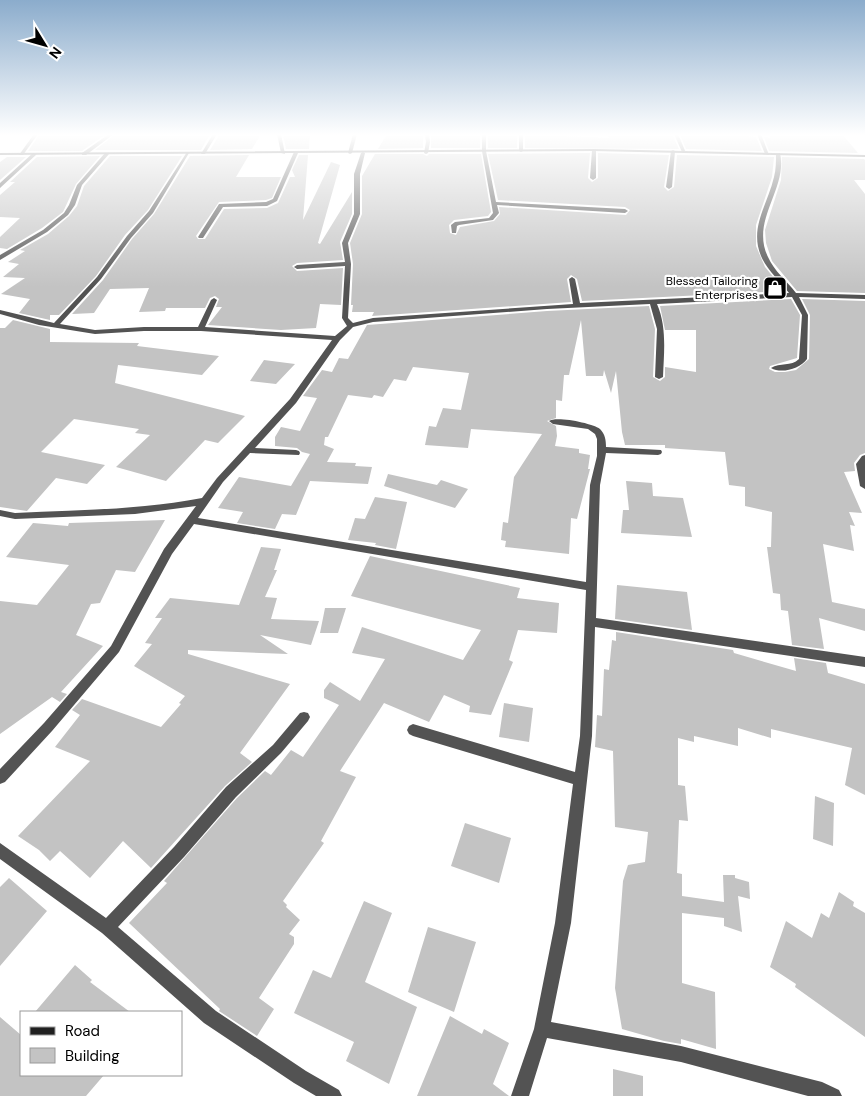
<svg xmlns="http://www.w3.org/2000/svg" width="865" height="1096" font-family="'DM Sans',sans-serif">
  <style>
    .building { fill: #c3c3c3 }
    .lines { fill: none; stroke-linecap: round; stroke-linejoin: round }
    .street { fill: #535353; fill-rule: evenodd }
    .secondary { fill: #202020; fill-rule: evenodd }
    .labels { text-anchor: middle; stroke-width: 4.5; stroke-linejoin: round; paint-order: stroke }
    .far-poi-label { font-size: 12px; fill: #000; stroke: #fff; text-anchor: end }
  </style>
  <rect width="100%" height="100%" fill="#fff"/>
  <path class="building" d="M40,134H106L82,151H28Z
    M116,134H170L168,136H209L201,150H95Z
    M220,134H261L252,149L210,150Z
    M283,134H310L309,149H286Z
    M387,134H423V148L378,149Z
    M431,134H480V148H431Z
    M488,134H517V148H488Z
    M525,134H561L562,136L609,138L608,134H672L679,149L525,148Z
    M680,134H731L756,137L762,151L686,149Z
    M768,134H842L858,153L769,151L764,137L770,138Z
    M590,153L588,178L592,182L598,178V153L669,155L664,187L668,191L674,187L677,155L774,157L772,177L756,225V246L765,267L785,291L582,301L577,279L571,275L567,279L571,302L372,316L374,312H352L353,305H351L353,264L350,243L362,214V176L375,154H423L427,156L429,154H481L491,212L488,216L454,220L449,225L450,233L456,235L460,227L494,221L500,214L499,207L626,215L630,210L625,207L498,200L488,154Z
    M249,155L236,177H281L272,198L266,200L219,202L196,236L198,239H205L224,209L267,208L278,203L290,177H295L292,170L299,155H308L303,220L331,162L340,165L318,243L320,244L352,192V214L340,242L343,260L297,263L292,266L297,271L343,268L341,305L320,304L316,328L281,330L208,325L222,307H216L219,299L215,296L210,298L205,308H166L165,311L139,312L149,288L110,289L94,313L72,314L103,280L132,239L154,214L190,156Z
    M100,156L76,184L63,212L42,228L7,249L0,248V237L20,218L0,217V195L15,182H10L37,157Z
    M110,156H182L148,210L125,235L96,276L59,315H50V320L19,313L30,299L1,294L25,278L3,277L19,264L8,262L25,251L20,250L48,234L69,216L77,206L84,186Z
    M7,157H26L0,180V162Z
    M782,157L864,159L865,160V180H854L865,194V293L797,291L772,261L766,243L765,230L781,180Z
    M791,299L800,315L797,358L770,366L769,369L775,372H785L796,370L809,359L810,315L802,299L865,301V453L860,455L854,463L855,471L844,472L862,513L849,512L855,526L850,525L854,551L823,544L832,602L865,609V631L819,618L824,649L792,645L788,611L781,610L780,594L773,593L767,547H771L772,512L745,506V487L729,485L725,452L665,448V445H625L622,432L616,371L611,393L604,370L603,376H586L581,320L569,375H564L562,401L556,400V418L547,421L556,426L557,436L555,446L579,449V453L590,455L588,469H590L577,519L571,518L569,554L505,547L506,541L501,540L503,522L508,523L514,477L542,434L471,429L468,448L425,445L429,426L436,427L443,408L461,410L469,373L413,367L406,381L394,379L383,397L374,395L372,398L348,395L328,437H325L324,445L334,449L327,462L356,463L355,466L372,467L368,484L310,481L296,515L282,514L275,529L237,523L243,512L218,508L239,477L291,486L310,454L302,452L297,448L275,446V437L281,427L300,431L317,398L303,396L322,370L332,372L339,358L348,359L367,325L547,311L649,306L655,329L653,377L660,381L665,377V367L696,372V330H665L660,306Z
    M13,320L50,329V342L139,343L137,346L219,356L202,375L118,365L115,383L245,416L218,443L205,440L166,481L116,467L150,435L135,433L139,429L74,419L41,452L105,465L87,484L56,478L27,511L0,507V328H5Z
    M264,360L295,364L276,384L250,381Z
    M388,474L437,485L441,480L468,489L455,508L384,486Z
    M626,481L652,483L653,496L683,498L692,537L621,533L623,510H629Z
    M375,497L407,502L396,549L375,545L376,543L348,540L355,518L365,519Z
    M165,520L135,572L116,570L100,603L91,604L76,635L103,646L61,692L67,694L60,702L52,697L0,734V601L37,605L69,565L6,557L33,523L68,526L69,523Z
    M261,547L281,549L274,570H277L265,597L277,598L271,619L319,621L311,645L260,635L288,654L188,650V654L290,684L240,753L252,762L225,786L151,868L123,841L90,878L60,851L50,861L39,850L18,836L90,761L55,747L80,715L72,710L82,699L161,727L181,704L179,703L185,696L134,666L152,644L145,643L162,618H155L170,598L239,605Z
    M370,556L520,588L517,598L559,603L557,633L518,630L509,660L513,662L491,715L469,712L470,706L444,695L429,722L384,703L340,771L356,777L321,841L324,843L283,901L287,905L286,907L300,920L289,934L294,937V944L259,998L274,1009L257,1036L219,1011L220,1009L129,923L167,883L164,881L237,798L265,771L271,775L291,750L303,757L339,705L324,698V690L330,682L360,701L385,659L352,653L362,627L463,660L481,630L351,596Z
    M617,585L687,592L692,630L615,619Z
    M325,608H346L338,633H320Z
    M616,632L733,650L734,653L796,671L794,658L826,663L828,673L865,684V795L845,785L852,748L771,729V738L738,728V746L694,736V742L678,738V785L685,786L688,821L679,820L677,873L682,874V896L724,902L723,875H735V878L749,882L750,899L738,896L742,932L724,926V918L682,913V983L715,992L716,1049L681,1039V1044L664,1041L622,1029L615,988L623,881L628,865L645,862L648,832L615,827L613,751L595,747L597,715L602,716L604,669L609,670L612,640L616,641Z
    M504,703L533,708L529,742L499,737Z
    M815,796L834,803L833,846L813,839Z
    M465,823L511,838L499,883L451,866Z
    M9,878L47,911L0,966V887Z
    M839,892L854,902L853,906L865,913V1037L795,987L796,984L770,967L786,921L812,938L821,913L829,918Z
    M364,901L392,913L365,982L417,1007L389,1084L346,1061L354,1042L294,1013L313,970L331,978Z
    M428,927L476,942L454,1012L408,992Z
    M75,965L92,980L90,982L130,1012H35Z
    M450,1016L482,1034L484,1029L509,1043L493,1084L509,1096H417Z
    M0,1017L21,1035V1075H104L86,1096H0Z
    M613,1069L643,1076V1096H613Z"/>
  <g class="lines">
    <path class="street" d="M34,134H38L23,155H19Z
      M109,134H114L86,155H82V153Z
      M213,134H217L205,154H201Z
      M277,134H281L285,154L281,153Z
      M353,134H357L352,153L350,154L348,153Z
      M425,134H429L430,142L428,153L426,154L424,153L426,142Z
      M482,134H486V151L496,202L625,209L628,211L625,213L497,205L499,213L493,220L459,225L457,226L456,233H452L451,225L455,222L489,218L493,213L482,151Z
      M519,134H523V151L521,152L519,151Z
      M674,134H678L686,153L682,152Z
      M757,134H761L769,155L765,154Z
      M594,149L596,150V178L593,180L590,178L592,150Z
      M673,150L675,151L672,187L669,189L666,187L671,151Z
      M187,152L189,153L153,213L131,238L101,279L60,324L95,330L144,327H198L211,300L214,298L217,300L205,327L335,336L347,326L342,318L345,266L297,269L294,267L297,265L345,262L342,243L354,214V174L361,153L363,152L365,153L360,174V214L348,243L351,264L348,318L353,323L373,318L573,304L569,279L572,277L575,279L580,303L789,293C780,281 767,270 761,256C749,227 768,204 774,177C776,169 776,162 776,154L780,153C788,189 750,220 768,257C774,271 787,281 796,293L865,295V299L799,297L808,315L807,359C800,369 781,374 771,368C780,362 791,367 799,359L802,315L792,297L657,304C667,327 664,352 663,377L659,379L655,377L657,329L650,304L547,309L373,322L353,327L340,340L296,403L255,448L296,450L299,451L300,453L299,455L250,453L223,482L198,518L586,582L590,485L597,456V439L595,434L588,429L553,424L549,421C556,416 592,423 600,429C605,434 606,440 606,447L661,450L662,452L661,454L658,455L606,453L600,485L596,618L865,657V667L595,627L592,736L571,923L551,1022L681,1046L822,1082L839,1090L842,1096H808L681,1062L547,1038L529,1096H511L534,1029L555,923L573,784L413,736L409,734L407,730L409,726L413,724L575,772L580,736L586,590L194,524L172,554L119,652L52,731L5,782L0,784V769L44,723L111,646L164,549L196,506L135,514L15,519L0,516V510L15,513C78,510 140,510 202,498L217,478L290,399L332,340L201,331H144L95,334L39,325L0,314V310L54,323L97,277L127,236L149,211Z
      M294,152L298,153L277,201L267,206L223,207L203,238H199L198,237L219,204L266,202L273,199Z
      M33,153L37,154L0,188V183Z
      M105,153L109,154L82,185L75,205L68,215L47,232L0,260V255L43,230L64,213L69,205L77,185Z
      M865,455V489L860,486L856,464L862,456Z
      M304,712L308,713L310,717L308,721L281,753L236,797L184,857L118,927L216,1011L306,1071L339,1090L342,1096H316L294,1083L204,1023L102,933L0,859V843L106,918L174,847L226,787L273,745L300,713Z"/>
    <path class="secondary" d="M594,149L865,155V157L594,151L0,155V153Z"/>
  </g>
  <linearGradient id="sky" x2="0" y2="1"><stop stop-color="#8baccc"/><stop offset="0.47" stop-color="#fff"/><stop offset="1" stop-color="#fff" stop-opacity="0"/></linearGradient>
  <rect width="865" height="287" fill="url(#sky)"/>
  <defs>
    <g id="shop-square" transform="scale(1.25)"><rect x="-9" y="-9" width="18" height="18" rx="4" fill="#000" stroke="#fff"/><path d="M-5-2.5h2.3a2.7 3.5 0 0 1 5.4 0H5L5.5 6h-11ZM-1.5-2.5h3a1.5 2.3 0 0 0-3 0Z" fill="#fff"/></g>
  </defs>
  <g fill-rule="evenodd">
    <use href="#shop-square" x="775" y="288"/>
  </g>
  <g class="labels">
    <g class="far-poi-label">
      <text x="758" y="285">Blessed Tailoring<tspan x="758" dy="14">Enterprises</tspan></text>
    </g>
  </g>
  <rect x="20" y="1011" width="162" height="65" fill="#ffffff" stroke="#999999"/>
  <rect x="30" y="1027" width="25" height="8" fill="#202020" stroke="#999999"/>
  <text x="65" y="1036" font-size="15" fill="#000000">Road</text>
  <rect x="30" y="1048" width="25" height="15" fill="#c3c3c3" stroke="#999999"/>
  <text x="65" y="1061" font-size="15" fill="#000000">Building</text>
  <g transform="translate(45 45) rotate(127)" stroke="#ffffff" stroke-width="4" paint-order="stroke">
  <path d="M0-4L9 19L0 12L-9 19Z" fill="#000000"/>
  <text y="-8" font-size="14" font-weight="bold" text-anchor="middle" fill="#000000">N</text>
  </g>
</svg>
